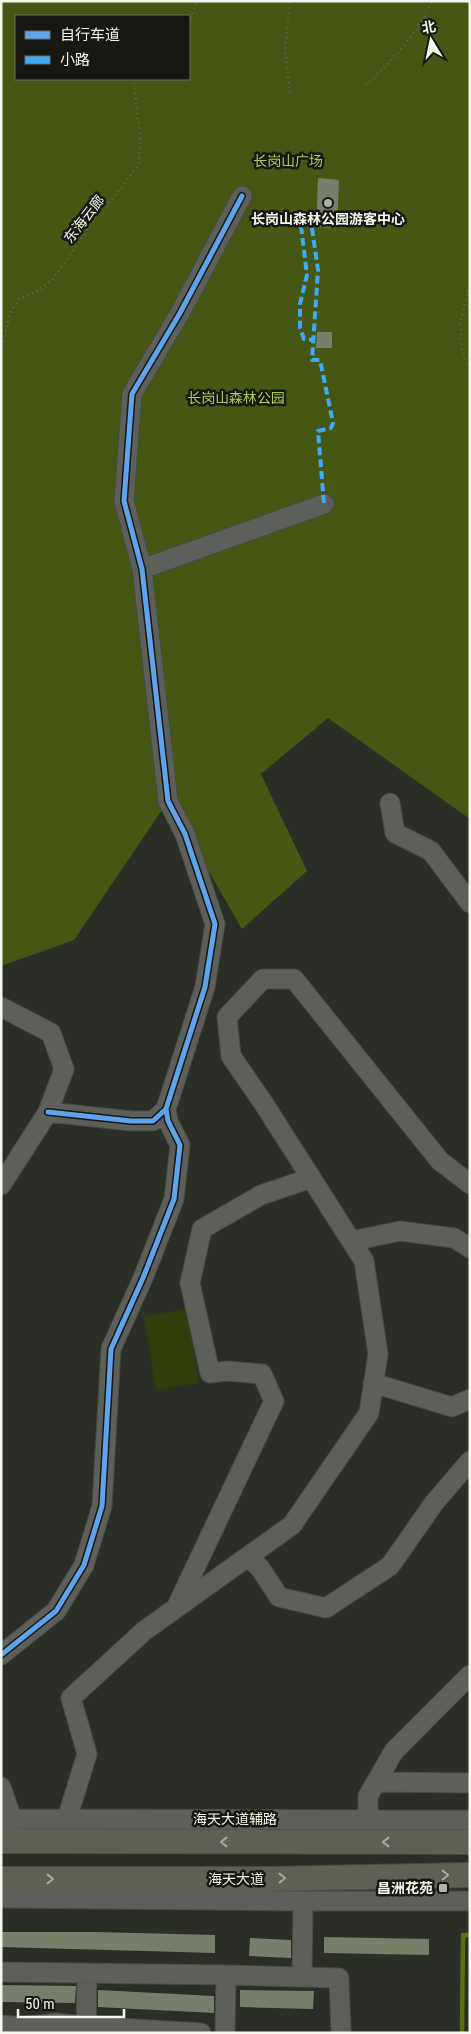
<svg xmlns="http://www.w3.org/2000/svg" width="471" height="2034" font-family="'Roboto Condensed','Noto Sans SC',sans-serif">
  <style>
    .green { fill: #303e0a }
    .forest { fill: #455712; fill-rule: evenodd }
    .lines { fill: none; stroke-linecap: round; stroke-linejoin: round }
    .stream { stroke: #58700b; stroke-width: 4.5 }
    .building { fill: #777e69 }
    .minor-casing { stroke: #494b44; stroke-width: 21 }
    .major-casing { stroke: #494b44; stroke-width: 26 }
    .path { stroke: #656762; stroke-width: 2.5; stroke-dasharray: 1 4; stroke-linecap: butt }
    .minor { stroke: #5d5f5a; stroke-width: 19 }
    .major { stroke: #5c6153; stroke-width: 24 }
    .quiet { stroke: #3fa9f5; stroke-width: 4; stroke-dasharray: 8 4; stroke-linecap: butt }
    .cycleway-casing { stroke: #161811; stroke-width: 8 }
    .cycleway { stroke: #60a3ed; stroke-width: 5 }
    .oneway { stroke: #a8aca0 }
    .poi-dot { fill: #adb1a7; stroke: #161811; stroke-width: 2 }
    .labels { text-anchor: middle; stroke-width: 5; stroke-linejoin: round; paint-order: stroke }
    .park-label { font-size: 14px; fill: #a9cf50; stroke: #161811 }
    .street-label { font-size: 14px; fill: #f3f7ed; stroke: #161811 }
    .poi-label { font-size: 14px; font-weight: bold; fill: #f3f7ed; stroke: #161811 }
  </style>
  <rect width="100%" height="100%" fill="#2b2e26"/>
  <path class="green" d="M187,1309L199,1383L156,1390L144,1316Z"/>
  <path class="forest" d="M1,1H470V819L328,718L261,774L307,871L242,929L168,801L74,940L1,966ZM16,16H189V79H16Z"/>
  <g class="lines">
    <path class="stream" d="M462,2033L463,1935H470"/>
  </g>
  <path class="building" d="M318,178L339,180L337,228L316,227Z
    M317,332H332V348H316Z
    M1,1932H96L215,1935V1953L1,1947Z
    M324,1937L429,1939V1955L324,1953Z
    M250,1938L291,1940V1958L249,1956Z
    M1,1985L76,1986L75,2003L1,2002Z
    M98,1990L214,1996V2013L98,2007Z
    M240,1990L314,1991L313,2009L240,2007Z"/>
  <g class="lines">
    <g class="minor-casing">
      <path id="minor" d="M142,569L324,504
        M390,803L395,833L431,851L470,903
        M1,1007L51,1033L64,1069L48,1112L1,1185
        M48,1112L131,1121H153L166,1109L205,987L215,924L185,834L168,801L142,569L124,501L132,394L180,313L242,196
        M352,1241L400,1231L454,1238L470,1248
        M373,1383L452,1407L470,1399
        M248,1557L260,1568L279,1597L326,1608L390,1566L434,1503L470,1461
        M176,1608L274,1401L262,1374L228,1371L210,1373L190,1283L202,1229L261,1195L311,1178
        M1,1655L56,1611L84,1565L102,1506L111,1349L143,1278L174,1199L180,1145L168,1121L166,1109
        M376,1782L470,1783
        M1,1787L12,1819L13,1831
        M1,1819L470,1820
        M67,1819L87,1754L71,1698L144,1631L292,1525L369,1413L378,1354L364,1261L264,1104L231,1056L227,1017L263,979H294L440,1161L470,1184
        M368,1820V1796L394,1751L470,1675
        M1,1898L303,1901H470
        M1,1972L226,1975L225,2033
        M226,1975L339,1978L341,2033
        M302,1977L303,1901
        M1,2025L24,2027L56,2023L86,2026L201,2033
        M86,2033L87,1974"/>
    </g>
    <g class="major-casing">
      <path id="major" d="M1,1841L470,1842
        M1,1879H267L470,1875"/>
    </g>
    <path class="path" d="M189,23L197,1
      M366,85C392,61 417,34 432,1
      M290,93L285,50L290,1
      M470,285L461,320V346L470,374
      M1,351L10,313L20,298L35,293L54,278L101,210L116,195L139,164L140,135L133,79"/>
    <use href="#minor" class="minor"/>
    <use href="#major" class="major"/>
    <path class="quiet" d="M301,226L307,275L300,304V328L304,339L313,340
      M312,228L318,270L312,360H320L333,423L331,428L318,431L324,504"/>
    <g class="cycleway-casing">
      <path id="cycleway" d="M48,1112L131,1121H153L166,1109L205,987L215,924L185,834L168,801L142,569L124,501L132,394L180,313L242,196
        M1,1655L56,1611L84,1565L102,1506L111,1349L143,1278L174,1199L180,1145L168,1121L166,1109"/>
    </g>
    <use href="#cycleway" class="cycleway"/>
  </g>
  <defs><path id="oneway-chevron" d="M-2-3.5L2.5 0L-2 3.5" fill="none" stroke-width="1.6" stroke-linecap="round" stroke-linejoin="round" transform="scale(1.25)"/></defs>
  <g class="oneway">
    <use href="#oneway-chevron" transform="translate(224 1842) rotate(-180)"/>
    <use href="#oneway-chevron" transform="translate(386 1842) rotate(-180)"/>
    <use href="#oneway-chevron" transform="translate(445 1875) rotate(-1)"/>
    <use href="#oneway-chevron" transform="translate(282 1878) rotate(-1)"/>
    <use href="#oneway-chevron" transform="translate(50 1879)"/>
  </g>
  <g class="poi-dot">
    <circle cx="328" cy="203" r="5"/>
    <rect x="438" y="1883" width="10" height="10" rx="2.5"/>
  </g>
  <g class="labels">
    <g class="park-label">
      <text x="288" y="166">长岗山广场</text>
      <text x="236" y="403">长岗山森林公园</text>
    </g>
    <g class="street-label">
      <text transform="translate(84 219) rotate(-52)" y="5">东海云廊</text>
      <text x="235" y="1824">海天大道辅路</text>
      <text x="236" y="1884">海天大道</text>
    </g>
    <g class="poi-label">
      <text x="328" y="224">长岗山森林公园游客中心</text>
      <text x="433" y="1893" text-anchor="end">昌洲花苑</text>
    </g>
  </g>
  <rect width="471" height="2034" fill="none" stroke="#f3f7ed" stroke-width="5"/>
  <rect x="15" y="15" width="175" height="65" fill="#161811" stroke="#6e7169"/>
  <rect x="25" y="31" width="25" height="8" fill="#60a3ed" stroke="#6e7169"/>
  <text x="60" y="40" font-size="15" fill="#f3f7ed">自行车道</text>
  <rect x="25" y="56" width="25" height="8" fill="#3fa9f5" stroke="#6e7169"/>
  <text x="60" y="65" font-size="15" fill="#f3f7ed">小路</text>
  <g transform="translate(431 40) rotate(350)" stroke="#161811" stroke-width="4" paint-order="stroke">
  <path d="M0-4L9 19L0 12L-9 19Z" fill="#f3f7ed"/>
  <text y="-8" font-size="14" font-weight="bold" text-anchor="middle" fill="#f3f7ed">北</text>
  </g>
  <path d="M18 2009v8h106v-8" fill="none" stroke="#f3f7ed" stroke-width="2.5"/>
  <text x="25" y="2009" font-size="15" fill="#f3f7ed" stroke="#161811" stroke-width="4" paint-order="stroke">50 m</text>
</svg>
